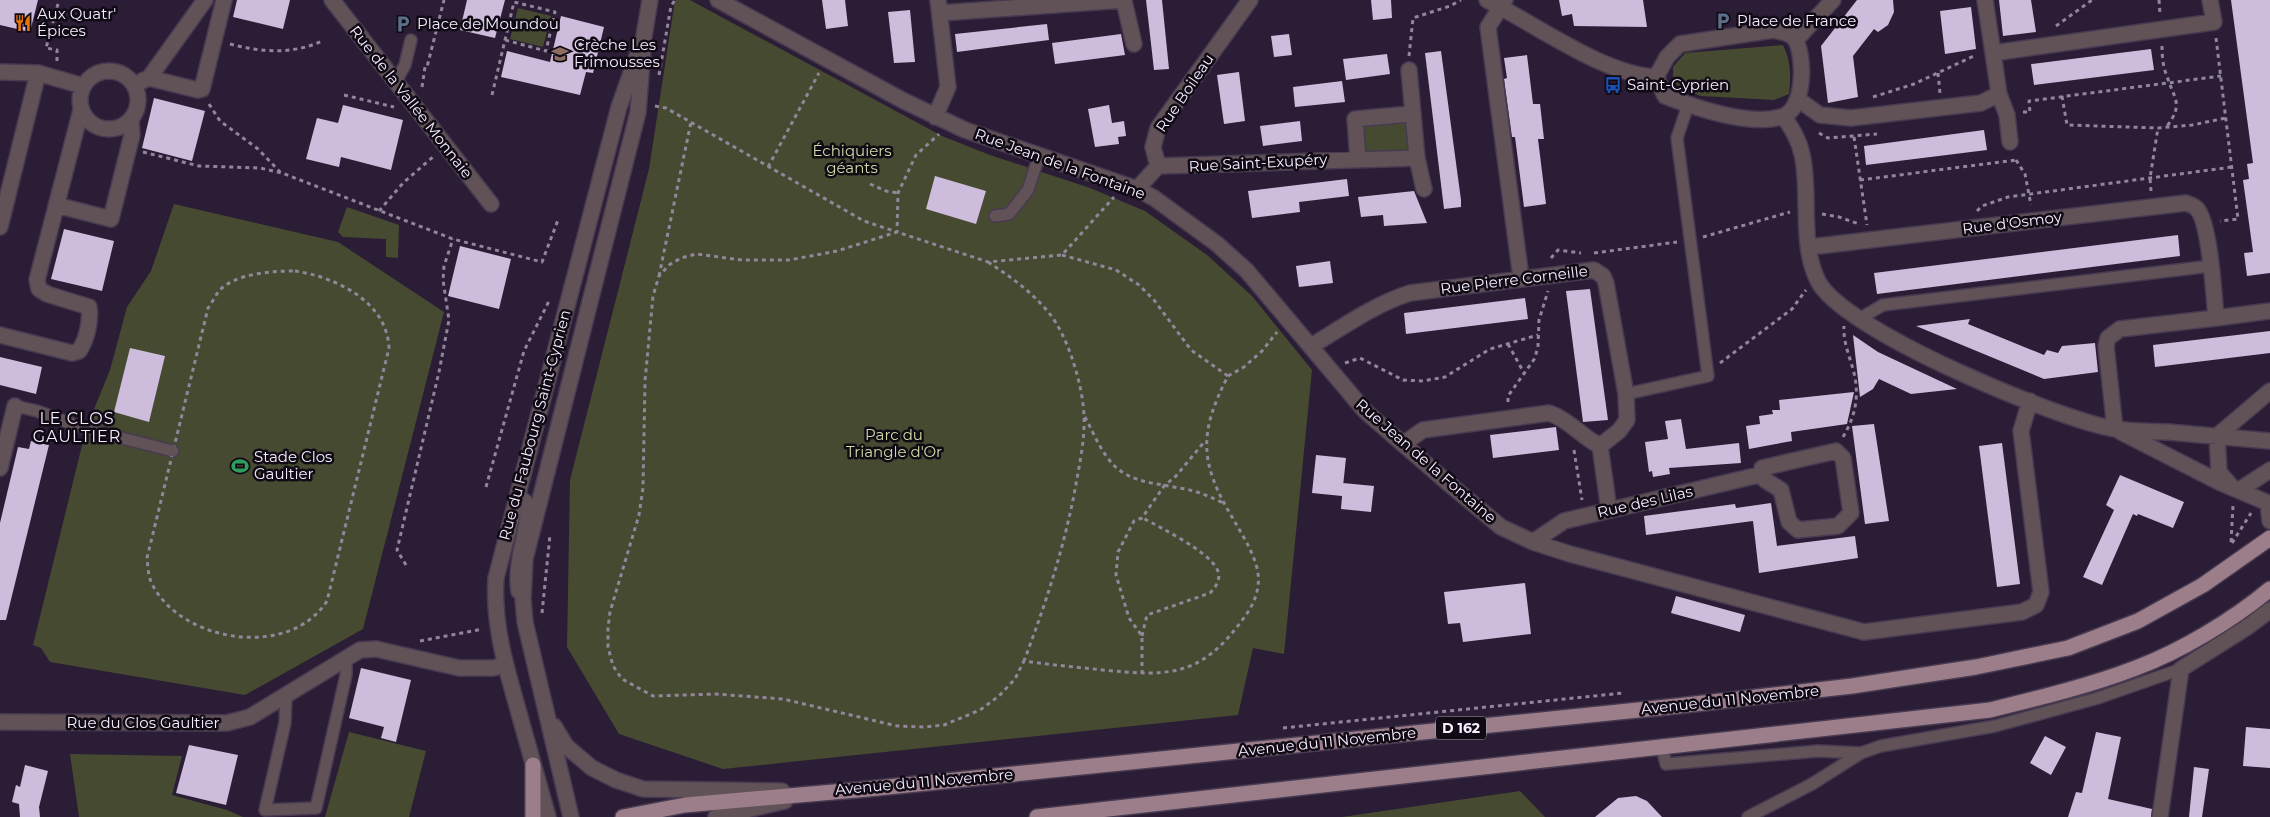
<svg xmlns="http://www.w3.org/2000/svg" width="2270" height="817" font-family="Montserrat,sans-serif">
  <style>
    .green { fill: #464a31 }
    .building { fill: #cdbcdb }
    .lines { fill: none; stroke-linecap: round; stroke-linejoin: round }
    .service-casing { stroke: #473a51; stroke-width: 14 }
    .minor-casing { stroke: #473a51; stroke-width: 18 }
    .tertiary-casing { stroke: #473a51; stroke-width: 18 }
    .primary-casing { stroke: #473a51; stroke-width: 18 }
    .path { stroke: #92869b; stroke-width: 3; stroke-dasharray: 4 4; stroke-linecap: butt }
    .service { stroke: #605257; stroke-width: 11 }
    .minor { stroke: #605257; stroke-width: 15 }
    .tertiary { stroke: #605257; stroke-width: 15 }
    .primary { stroke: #9c7e8a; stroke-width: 15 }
    .labels { text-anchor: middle; stroke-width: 5; stroke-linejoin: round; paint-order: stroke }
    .shield { fill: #100a15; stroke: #b1a9b8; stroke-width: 1 }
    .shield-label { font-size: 14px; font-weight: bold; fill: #f6edfe }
    .poi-label { font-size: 15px; fill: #f6edfe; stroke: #100a15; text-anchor: start }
    .street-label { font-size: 15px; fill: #f6edfe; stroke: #100a15 }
    .park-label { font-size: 15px; fill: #d1dca3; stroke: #100a15 }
    .neighbourhood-label { font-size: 16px; letter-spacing: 1px; fill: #f6edfe; stroke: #100a15 }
  </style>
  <rect width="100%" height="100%" fill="#2b1d35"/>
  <path class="green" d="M675,0H690L942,136L990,155L1090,188L1145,211L1207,255L1252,296L1312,370L1284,654L1253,648L1238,715L723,769L619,734L567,647L570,480L649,169Z
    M518,8L551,16L543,47L510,39Z
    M1783,45C1791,61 1791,76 1789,94L1774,100L1701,96L1681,89L1673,80V67L1685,53Z
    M1409,119L1410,152L1361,155L1360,122Z
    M174,204L338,242L444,312L363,629L245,695L50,662L41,648L33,645L86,429L110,370L127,307L151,271Z
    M347,207L399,225L398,258L386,257V239L343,237L338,232Z
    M349,732L426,751L409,817H325Z
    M70,754L182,756L172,795L227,810L243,817H79Z
    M1520,791L1545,817H1342Z"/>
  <path class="building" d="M0,0H38L30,32L0,25Z
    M237,0H290L283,29L233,17Z
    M467,0H505L495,38L460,30Z
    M822,0H845L848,26L826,29Z
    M1146,0H1162L1169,69L1154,70Z
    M1371,0H1391L1392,18L1373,20Z
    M1559,0H1643L1647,27L1574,26L1572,14L1562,16Z
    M1857,0H1893L1894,12L1888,25L1878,32L1874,29L1853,56L1858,97L1828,103L1821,46Z
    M1999,0H2031L2036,32L2003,36Z
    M2231,0H2270V273L2247,276L2244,253L2253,252L2243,180L2249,179L2247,164L2253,163Z
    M1971,7L1976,49L1945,54L1940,11Z
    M910,10L915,62L894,63L888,12Z
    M561,16L604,27L593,73L586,72L580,95L501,77L507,51L550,62Z
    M1047,24L1049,40L957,52L955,34Z
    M1121,34L1125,55L1055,64L1052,43Z
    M1289,34L1292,55L1274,57L1271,36Z
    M2151,49L2154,70L2034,85L2031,64Z
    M1441,51L1461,200V207L1444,209L1425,53Z
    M1387,54L1390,74L1346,80L1343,59Z
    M1527,55L1533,104H1540L1544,139H1538L1546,204L1524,207L1515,137H1512L1504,79L1507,78L1504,58Z
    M1239,72L1245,121L1224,124L1217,75Z
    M1342,81L1345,102L1295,107L1293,87Z
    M154,98L205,111L192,161L142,148Z
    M343,105L403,120L391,170L341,157L339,167L306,159L317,118L338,123Z
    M1109,105L1112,123L1124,121L1126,136L1118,137L1119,144L1095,147L1088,109Z
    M1300,121L1302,141L1263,146L1260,126Z
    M1984,130L1987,150L1866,165L1864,146Z
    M935,176L986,191L976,224L926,209Z
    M1347,179L1349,196L1299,202L1300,212L1252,218L1248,191Z
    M1414,191L1427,223L1384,226L1383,215L1361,217L1358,197Z
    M64,229L114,241L102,291L51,279Z
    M2178,235L2180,256L1877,294L1874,273Z
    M460,246L511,259L499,309L448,296Z
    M1330,261L1333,283L1299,287L1296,266Z
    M1590,289L1608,420L1583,422L1566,291Z
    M1525,298L1528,319L1406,334L1404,313Z
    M1970,319L1968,324L2044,355L2047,350L2058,353L2062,346L2095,343L2098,372L2044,379L1916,326Z
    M2270,331V353L2155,367L2153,345Z
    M1853,335L1878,352L1957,389L1911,394L1879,379L1873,389L1860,397Z
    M130,348L165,356L149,422L114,412Z
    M0,357L42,367L36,394L0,385Z
    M1854,392L1847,424L1791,432L1792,441L1749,449L1746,426L1760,424L1759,416L1773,414L1772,410H1780L1779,400Z
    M1681,419L1686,449L1739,443L1741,463L1669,468L1670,474L1653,477L1652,471L1649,472L1645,442L1668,439L1665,421Z
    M1874,424L1889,521L1865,524L1852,426Z
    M1556,427L1559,450L1493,458L1490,435Z
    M31,441L49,445L6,620H0V523L18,447L29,449Z
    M2002,443L2020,584L1997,587L1979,446Z
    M1316,455L1346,458L1342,496L1312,493Z
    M2120,475L2184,502L2173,528L2138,514L2137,516L2133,514L2102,585L2083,577L2114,510L2106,505Z
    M1343,483L1374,486L1371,512L1341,509Z
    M1771,503L1777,546L1855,536L1858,558L1759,573L1753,521L1646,535L1644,516L1735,504L1736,508Z
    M1525,583L1531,634L1463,642L1460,623L1448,624L1444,592Z
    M1676,596L1745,615L1740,632L1671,613Z
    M361,668L411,680L396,742L381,738L384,727L349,718Z
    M2246,727L2270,729V768L2243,766Z
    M2096,732L2121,737L2108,799L2152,809L2151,817H2068L2076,792L2082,793Z
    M2045,736L2066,747L2051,775L2030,763Z
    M189,745L238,755L226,805L176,793Z
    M25,765L48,771L39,807L40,817H20L19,804L12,802L16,785L20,787Z
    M2194,767L2209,769L2202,817H2189Z
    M1636,796L1647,801L1662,817H1595L1618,798Z"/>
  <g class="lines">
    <g class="service-casing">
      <path id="service" d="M396,81L405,65L411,40
        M995,216L1009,214L1028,190L1039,156
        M1859,319L1883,305L2211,266
        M1626,394L1708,376L1677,138L1688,105
        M15,406L37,411L86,429L173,451
        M517,493L527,501C527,532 512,561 517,592
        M286,697L285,723L265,810L316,808L346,675V658
        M1662,748L1666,764L1818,751L1861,753L1881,746L1995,726L2098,698L2181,669
        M1748,817L1812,784L1861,753"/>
    </g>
    <g class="minor-casing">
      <path id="minor" d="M332,0L491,204
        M718,0L904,101L965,130L1137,189L1154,198L1217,244L1247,271L1365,411L1448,483L1501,527L1533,542L1570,554L1864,632L2022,612L2036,605L2041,592L2021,431L2030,401
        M1505,0L1488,27L1521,278
        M1985,0L1993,53
        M1124,1L1134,44
        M940,13L1124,0
        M80 100a29 29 0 1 1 58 0a29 29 0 1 1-58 0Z
        M0,72L38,73L83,86
        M149,78L198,90L202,89L224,0
        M142,81L149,78L205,0
        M1999,94L2007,115L2010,142
        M1799,100L1820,115L1851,118L1981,103L1999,94L1993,53L2214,22L2210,0
        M935,117L948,87L938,0
        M1784,117C1792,129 1799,140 1802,154C1811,192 1799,243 1818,281C1842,330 2059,420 2115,429C2133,432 2151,431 2168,432C2202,435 2236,438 2270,441
        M1417,158L1424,189
        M1358,159L1355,119L1411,114
        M1158,166L1417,158L1409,70
        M1137,189L1158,166L1153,147L1158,128L1250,0
        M56,205L111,219L132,135L131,119
        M0,227L38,73
        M1810,247L2186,203C2189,204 2195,206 2197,209C2210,223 2214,296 2216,318L2120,329L2108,338L2106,346L2115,429
        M2216,318L2270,311
        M0,335L72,353L79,351C87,339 91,321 89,307L47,294L39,289L37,280L81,110
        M1311,346C1343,327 1375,304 1410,293L1594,270L1603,276L1606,283L1626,394L1627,420L1619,431L1600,446
        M2121,432L2219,482L2268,503L2270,521
        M1403,444L1423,430L1549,413C1568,419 1581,436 1600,446
        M1600,446L1609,510
        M1836,451L1843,458L1851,513L1838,526L1798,530L1789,522L1781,490L1765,480L1762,468Z
        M0,468L15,406
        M2231,486L2219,472L2217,436L2270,391
        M2239,490L2270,470
        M1533,542L1564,521L1763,474
        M0,722L227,723L250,717L360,650L376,649L459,668H493L505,665
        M2160,817L2181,669L2246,628L2270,610"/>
    </g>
    <g class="tertiary-casing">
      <path id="tertiary" d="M1487,0C1535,24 1604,75 1656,77
        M1773,30C1781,32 1792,32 1796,41C1805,59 1805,111 1781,117C1749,126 1696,108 1665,96L1656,77L1667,57L1680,44Z
        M1796,40L1833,0
        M554,726L566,746L592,768L616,780L643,789L782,791
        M548,817C538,780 527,743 517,706C505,664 493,623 496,578L619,107L637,56
        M571,817L525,622L523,599L525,559L638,112L644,36L650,0
        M716,817L785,801"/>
    </g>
    <g class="primary-casing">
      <path id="primary" d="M533,765V817
        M623,817L685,805L868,789L1677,706L1852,686L1976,667L2068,648L2138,621L2203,585L2270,538
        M1037,817L1990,710C2039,698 2089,686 2136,668C2181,651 2233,620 2270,589"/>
    </g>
    <path class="path" d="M2159,0L2160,14
      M2056,26L2092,0
      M2216,38L2238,219L2220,221
      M230,44C260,52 292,55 322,41
      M2162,46C2162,56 2163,67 2167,76C2174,99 2184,104 2167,126
      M1409,56L1413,18L1450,6L1461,0
      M57,61V50L46,48L59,0
      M1938,73L1940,93
      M659,75L671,6L675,0
      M422,87L425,67H427L444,0
      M344,95L394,107
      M492,95L514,2L555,12L546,51L505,40
      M2062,96L2067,125L2158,128L2192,125L2226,118
      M1873,97L1914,84L1976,55
      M209,104L220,121L258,149L281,173
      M655,106L666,108L864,221L897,232L898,193L916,155L939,134
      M2023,112H2030L2029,101L2221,76
      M1819,133L1828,138L1877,134
      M1854,137L1867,225
      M143,152L199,166L260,168L282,173L453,239L542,262L558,220
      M2016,160L2025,174L2031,205
      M768,167L819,73
      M1860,180L2016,160
      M870,184L886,191L898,193
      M2151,191L2150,178L2158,128
      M379,211L403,183L434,156
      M1977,211L1982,206L2008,197L2232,167
      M1822,214L1839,217L1859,224
      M1703,237L1790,212
      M1594,253L1677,242
      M1062,255L1116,270L1139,285L1154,300L1191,350L1228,376C1199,432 1199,462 1232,517C1241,533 1252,549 1257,568C1262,589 1253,607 1240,623C1199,678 1166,676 1103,670C1077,667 1050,665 1024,661L1015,679L999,696L980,710L944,725L924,727L897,726L783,699L715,694L653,696L622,679L613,666L608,647V628L610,612L639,515L643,488L645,381L653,296L659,276L669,265L681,258L696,254L742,260H789L837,251L897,232L988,262L1062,255L1114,197
      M1551,258L1558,250L1581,253
      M988,262C1011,277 1032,292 1049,313C1068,336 1083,386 1084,416C1085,438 1080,462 1076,484C1065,545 1046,603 1024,661
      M295,271C335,277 387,301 389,348L327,601C289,660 181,642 152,584C148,576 148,567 147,558L208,308C212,303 215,296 219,291C235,273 273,271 295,271Z
      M659,276L691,122
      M1508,344L1524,373
      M1345,363L1360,358L1403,380L1423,381L1445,377L1490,349L1538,335
      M1720,363L1792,309L1806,290
      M1228,376L1244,367L1262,351L1277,332
      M1508,402V396L1535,358L1538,346L1539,320L1548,291
      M1085,417C1092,430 1098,445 1107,457C1125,483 1152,482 1179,488C1195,490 1209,496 1223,503
      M1843,437C1856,415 1860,394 1853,369C1849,355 1843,341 1844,326
      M1574,450L1582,500
      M486,487L524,351L550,299
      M2231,542L2233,506
      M2232,543L2251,513
      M406,565L397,550L439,372L449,320L443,280L444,266L453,239
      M542,613L550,535
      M1142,636L1147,615L1210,593C1216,587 1222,578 1217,569C1208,551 1161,528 1143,518
      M420,641L483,629
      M1142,674V636L1129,618L1116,575L1118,552L1134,521L1142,518L1164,486L1176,476L1205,441
      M1283,728L1623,693"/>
    <use href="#service" class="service"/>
    <use href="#minor" class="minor"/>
    <use href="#tertiary" class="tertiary"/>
    <use href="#primary" class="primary"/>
  </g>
  <defs>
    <g id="parking-bare" transform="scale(1.35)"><path d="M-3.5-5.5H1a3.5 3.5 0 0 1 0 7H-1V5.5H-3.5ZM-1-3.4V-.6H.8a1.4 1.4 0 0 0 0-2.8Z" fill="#5c6f8a" stroke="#100a15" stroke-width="2.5" paint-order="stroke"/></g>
    <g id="restaurant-bare" transform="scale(1.35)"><path d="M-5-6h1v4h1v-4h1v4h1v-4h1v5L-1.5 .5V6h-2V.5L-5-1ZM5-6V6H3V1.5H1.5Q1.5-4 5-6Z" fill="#e8710a" stroke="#100a15" stroke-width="2.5" paint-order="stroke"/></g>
    <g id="school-bare" transform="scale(1.35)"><path d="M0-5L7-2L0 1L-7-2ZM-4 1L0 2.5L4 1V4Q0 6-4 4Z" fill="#8d6e63" stroke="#100a15" stroke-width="2.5" paint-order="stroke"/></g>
    <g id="bus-bare" transform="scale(1.35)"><path d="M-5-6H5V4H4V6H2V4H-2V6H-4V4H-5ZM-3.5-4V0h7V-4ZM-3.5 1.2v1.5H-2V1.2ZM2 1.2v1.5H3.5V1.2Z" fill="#1a4fb4" stroke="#100a15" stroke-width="2.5" paint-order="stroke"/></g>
    <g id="stadium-bare" transform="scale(1.35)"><path d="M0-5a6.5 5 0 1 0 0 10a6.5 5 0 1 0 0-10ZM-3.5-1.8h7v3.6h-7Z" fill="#2e9e5b" stroke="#100a15" stroke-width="2.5" paint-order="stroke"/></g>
  </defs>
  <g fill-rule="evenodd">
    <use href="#parking-bare" x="1723" y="21"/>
    <use href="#restaurant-bare" x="23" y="23"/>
    <use href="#parking-bare" x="403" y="24"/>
    <use href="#school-bare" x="560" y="54"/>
    <use href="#bus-bare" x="1613" y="85"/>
    <use href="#stadium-bare" x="240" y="466"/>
  </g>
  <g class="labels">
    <rect class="shield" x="1436" y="716.5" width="50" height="23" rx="4"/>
    <g class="shield-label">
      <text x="1461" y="733">D 162</text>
    </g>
    <g class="poi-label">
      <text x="37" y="19">Aux Quatr'<tspan x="37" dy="17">Épices</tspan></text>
      <text x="1737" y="26">Place de France</text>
      <text x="417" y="29">Place de Moundou</text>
      <text x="574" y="50">Crèche Les<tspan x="574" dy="17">Frimousses</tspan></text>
      <text x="1627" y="90">Saint-Cyprien</text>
      <text x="254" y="462">Stade Clos<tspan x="254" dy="17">Gaultier</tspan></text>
    </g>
    <g class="street-label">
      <text transform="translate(1185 93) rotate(-56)" y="5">Rue Boileau</text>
      <text transform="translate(411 102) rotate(52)" y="5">Rue de la Vallée Monnaie</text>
      <text transform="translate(1258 163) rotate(-3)" y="5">Rue Saint-Exupéry</text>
      <text transform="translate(1060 164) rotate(20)" y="5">Rue Jean de la Fontaine</text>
      <text transform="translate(2012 223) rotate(-7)" y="5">Rue d'Osmoy</text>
      <text transform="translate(1514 280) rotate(-7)" y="5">Rue Pierre Corneille</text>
      <text transform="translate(535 425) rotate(-75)" y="5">Rue du Faubourg Saint-Cyprien</text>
      <text transform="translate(1426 461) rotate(41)" y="5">Rue Jean de la Fontaine</text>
      <text transform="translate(1645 502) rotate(-13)" y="5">Rue des Lilas</text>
      <text transform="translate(1730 700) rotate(-6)" y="5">Avenue du 11 Novembre</text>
      <text x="143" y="728">Rue du Clos Gaultier</text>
      <text transform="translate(1327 742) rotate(-6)" y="5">Avenue du 11 Novembre</text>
      <text transform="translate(924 782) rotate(-5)" y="5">Avenue du 11 Novembre</text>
    </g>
    <g class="park-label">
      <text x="852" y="156">Échiquiers<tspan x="852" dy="17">géants</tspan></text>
      <text x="894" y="440">Parc du<tspan x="894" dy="17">Triangle d'Or</tspan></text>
    </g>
    <g class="neighbourhood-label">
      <text x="77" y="424">LE CLOS<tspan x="77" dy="18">GAULTIER</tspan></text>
    </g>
  </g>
</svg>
